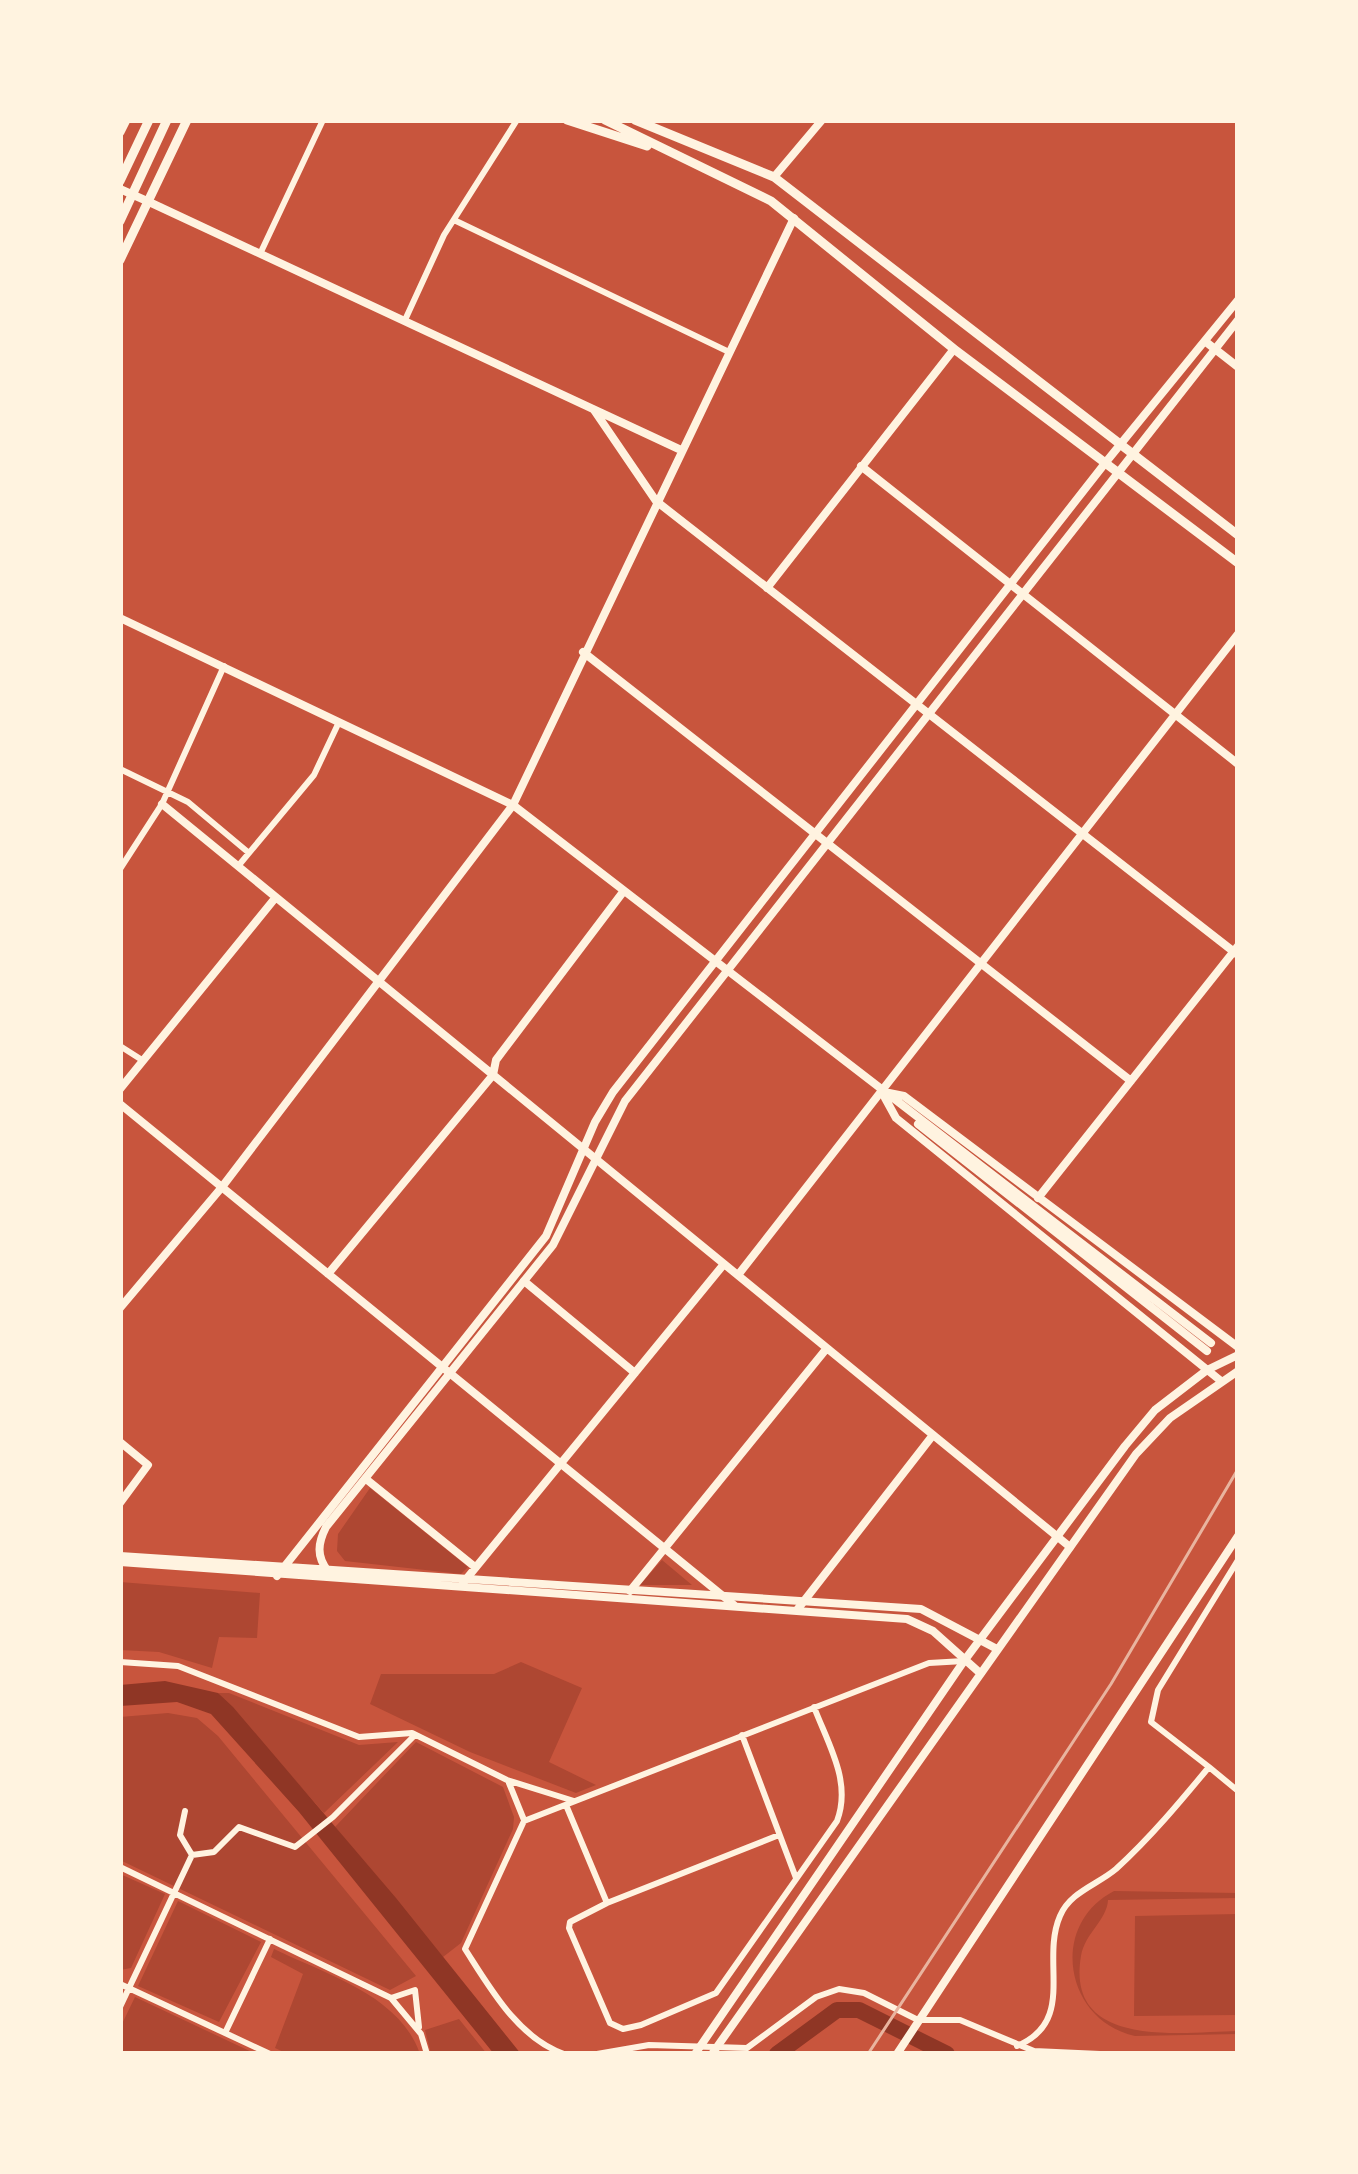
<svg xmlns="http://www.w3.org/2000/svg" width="1358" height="2174" font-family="'Noto Serif',serif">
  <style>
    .green { fill: #ae4732 }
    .water { fill: #8f3625 }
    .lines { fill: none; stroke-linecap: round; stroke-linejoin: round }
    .river { stroke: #8f3625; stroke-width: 16 }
    .minor { stroke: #fff3e0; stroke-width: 6 }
    .tertiary { stroke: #fff3e0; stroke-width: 8 }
    .secondary { stroke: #fff3e0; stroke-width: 8 }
    .primary { stroke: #fff3e0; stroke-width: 9 }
    .trunk { stroke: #fff3e0; stroke-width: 9 }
    .rail { stroke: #e9b49f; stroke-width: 3 }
  </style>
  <rect width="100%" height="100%" fill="#c8553d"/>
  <path class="green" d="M370,1488L468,1567L461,1574L345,1561L337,1551L338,1534Z
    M662,1560L692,1585H640Z
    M120,1582L260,1593L257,1638L219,1637L212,1668L159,1652L120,1650Z
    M521,1662L582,1688L549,1762L596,1785L576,1793L470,1752L370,1704L381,1674H494Z
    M218,1693H229L359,1745L398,1742L324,1813Z
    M168,1713L197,1718L218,1736L416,1976L390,1990L120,1860V1717Z
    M416,1742L503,1787L514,1817L513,1829L461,1943L443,1957L335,1827Z
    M120,1874L165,1894L131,1968L120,1970Z
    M1114,1891L1238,1893V1898L1108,1900C1107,1920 1085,1933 1081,1956C1065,2050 1182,2032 1238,2031V2034L1135,2036C1065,2021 1048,1925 1114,1891Z
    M178,1901L261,1942L219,2022L138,1986Z
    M1238,1914V2015L1134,2016L1135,1916Z
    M274,1949C325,1974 400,1995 420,2054H288L275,2048L303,1974L271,1957Z
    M135,1997L256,2054H120V2028Z
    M459,2019L487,2054H431L425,2030Z"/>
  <path class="water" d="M165,1681L218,1693L233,1707L396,1898L521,2054H494L299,1812L211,1714L177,1702L120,1706V1685Z"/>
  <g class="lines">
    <path class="river" d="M777,2054L837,2010H859L947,2054"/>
    <path class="minor" d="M454,220L729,352
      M260,254L323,120
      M405,320L444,235L517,120
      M120,769L188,802L249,853
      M239,865L314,775L339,722
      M120,869L162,804L224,666
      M120,1046L142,1060
      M120,1662L178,1666L359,1737L412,1733L507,1780L574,1801
      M742,1735L796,1878
      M1209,1767L1151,1722L1158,1690L1238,1560
      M509,1783L524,1820
      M566,1805L607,1903L570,1922L569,1928L610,2023L623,2029L641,2025L716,1993L837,1821C852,1782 828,1744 814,1707
      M185,1811L180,1835L192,1855L214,1852L239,1827L295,1847L333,1817L415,1735
      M120,1867L391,1998L421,2034L427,2054
      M607,1903L779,1835
      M120,1984L270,2054
      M391,1998L415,1990L419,2027
      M120,2007L192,1855
      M225,2033L270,1939
      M1017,2046C1077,2021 1040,1962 1060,1916C1070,1892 1097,1885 1116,1869C1150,1838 1180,1802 1209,1767L1238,1791
      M564,2054C518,2038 490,1988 465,1949L524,1821L929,1663L964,1661
      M597,2054L649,2045L747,2048L816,1997L839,1989L864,1993L918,2020H960L1034,2051L1100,2054"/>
    <path class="tertiary" d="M774,177L822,120
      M147,201L681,450
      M1206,342L1238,367
      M594,410L656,501L1238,955
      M861,466L1238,764
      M767,588L954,349
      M120,618L513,805L1211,1343
      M583,652L1131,1081
      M162,804L1070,1547
      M120,1089L276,897
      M889,1093L904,1096L1238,1347
      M885,1098L896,1118L1221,1381
      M120,1104L734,1605
      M918,1124L1207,1351
      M1038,1198L1238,946
      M328,1274L493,1075L496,1060L623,892
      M738,1275L1238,634
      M524,1281L635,1373
      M120,1308L222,1187L513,805L794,218
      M120,1442L148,1465L120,1503
      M366,1479L475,1567
      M463,1583L724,1264
      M630,1591L827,1348
      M797,1610L933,1435"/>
    <path class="secondary" d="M120,189L147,201
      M120,1556L921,1609L997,1649
      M120,1562L907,1619L933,1631L980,1673
      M328,1571C316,1556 318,1543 326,1527L553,1245L625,1101L1238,320
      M277,1576L546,1236L595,1122L613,1092L1106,462L1238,300
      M695,2054L964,1661L1125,1446L1155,1410L1207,1370L1238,1355
      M712,2054L1136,1454L1170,1418L1238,1371
      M897,2054L1238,1536"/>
    <path class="primary" d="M567,120L647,146
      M605,120L771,201L954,349L1238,563
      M635,120L774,177L1238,535"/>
    <path class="trunk" d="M120,132L126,120
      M120,181L149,120
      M120,221L167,120
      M120,260L187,120"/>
    <path class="rail" d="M868,2054L1111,1684L1238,1469"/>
  </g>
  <rect width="1358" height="2174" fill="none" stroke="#fff3e0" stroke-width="246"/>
</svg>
